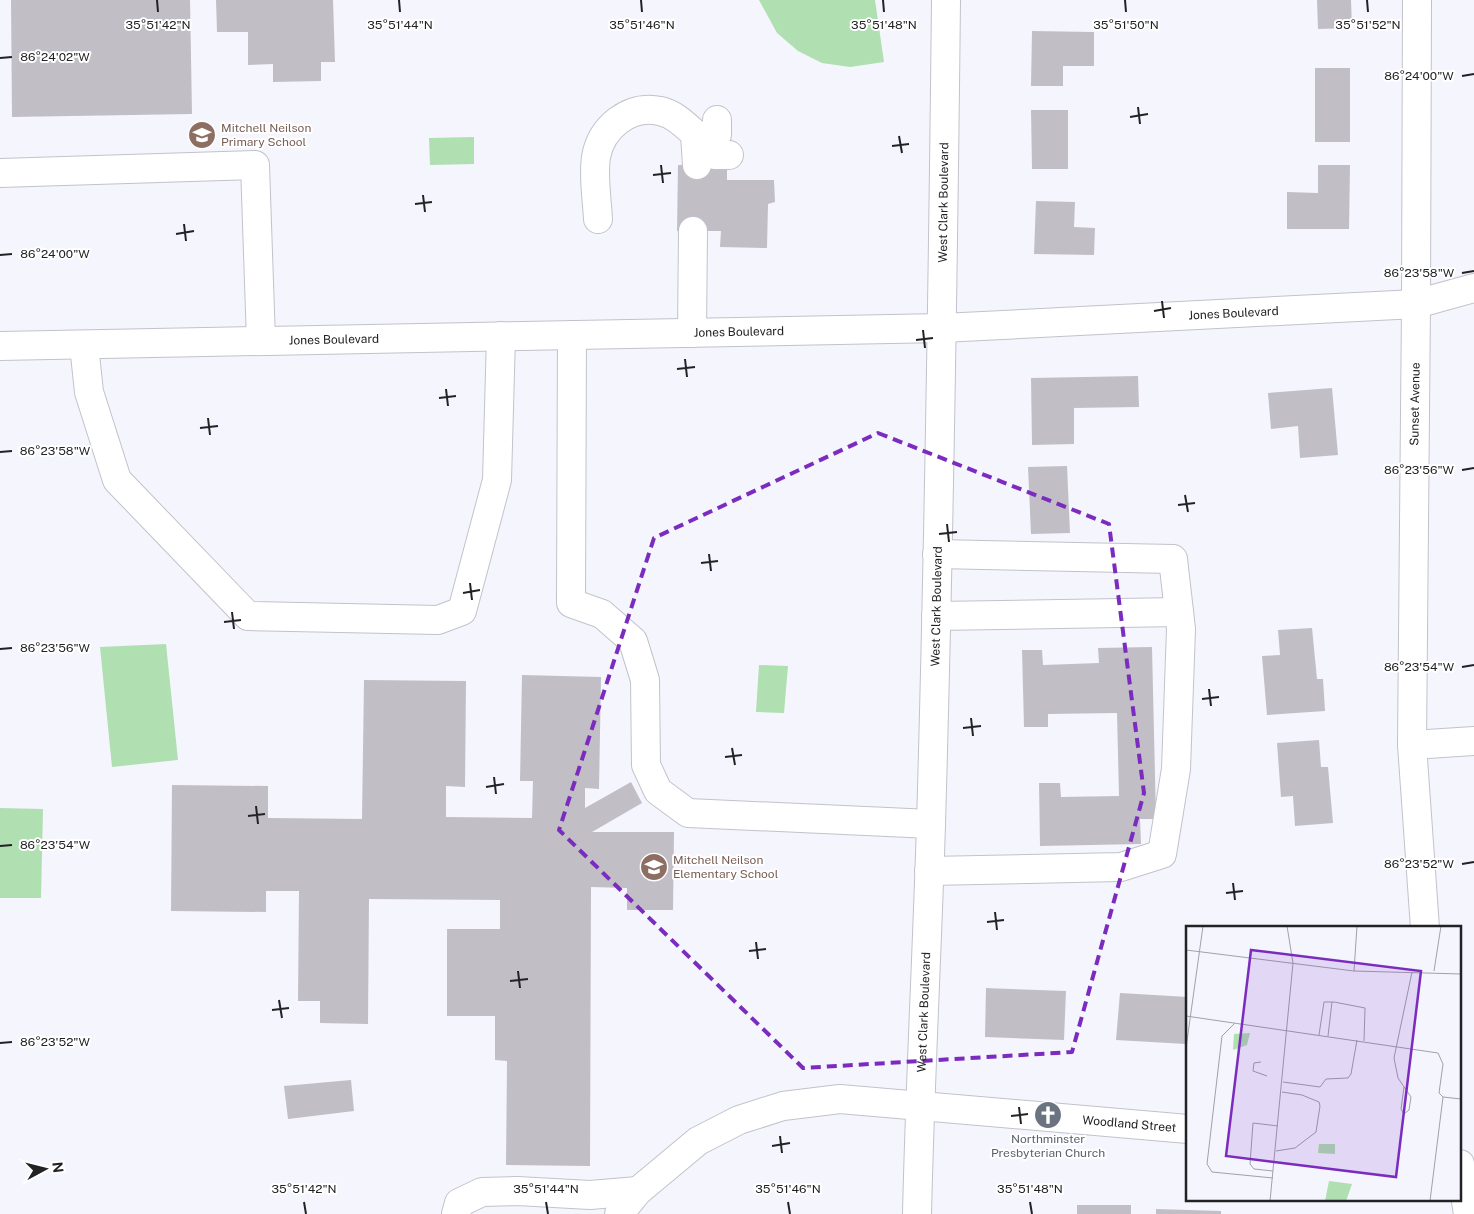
<svg xmlns="http://www.w3.org/2000/svg" width="1474" height="1214" font-family="'Public Sans',sans-serif">
  <style>
    .green { fill: #b0dfb2 }
    .building { fill: #c1bec6 }
    .lines { fill: none; stroke-linecap: round; stroke-linejoin: round }
    .minor-casing { stroke: #c2c2cb; stroke-width: 30 }
    .minor { stroke: #fff; stroke-width: 28 }
    .marked { fill: none; stroke: #7b2cbf; stroke-width: 4; stroke-dasharray: 10 6; stroke-linejoin: round }
    .ticks { fill: none; stroke: #222225; stroke-width: 2 }
    .labels { text-anchor: middle; stroke-width: 4; stroke-linejoin: round; paint-order: stroke }
    .education-label { font-size: 12px; fill: #785e54; stroke: #fff; text-anchor: start }
    .street-label { font-size: 12px; fill: #222225; stroke: #fff }
    .worship-label { font-size: 12px; fill: #5b616d; stroke: #fff }
    .inset-road { fill: none; stroke: #a1a1a7; stroke-width: 1 }
    .view { fill: #7b2cbf; fill-opacity: 0.15; stroke: #7b2cbf; stroke-width: 2.5 }
    .inset-edge { fill: none; stroke: #222225; stroke-width: 2.5 }
    .ticks-label { font-size: 12px; text-anchor: middle; fill: #222225; stroke: #fff; stroke-width: 4; stroke-linejoin: round; paint-order: stroke }
  </style>
  <rect width="100%" height="100%" fill="#f5f5fe"/>
  <path class="green" d="M759,0H875L884,62L850,67L822,63L798,51L777,33Z
    M474,137V164L430,165L429,138Z
    M166,644L178,760L112,767L100,647Z
    M759,665L788,666L784,713L756,712Z
    M0,808L43,809L41,898H0Z"/>
  <path class="building" d="M11,0H190L192,114L12,117Z
    M216,0H333L335,62H321V81L273,82V64L248,65V32H217Z
    M1317,0H1351L1352,28L1318,29Z
    M1032,31L1094,32V66H1063V86H1031Z
    M1315,68H1350V142H1315Z
    M1031,110H1068V169H1032Z
    M727,164V180H774L775,202L768,204L767,248L720,247L721,231H677L678,165Z
    M1318,165H1350L1349,229H1287V192L1318,193Z
    M1036,201L1075,202L1074,227L1095,228L1094,255L1034,254Z
    M1138,376L1139,407L1074,408V444L1032,445L1031,378Z
    M1332,388L1338,455L1300,458L1298,426L1271,429L1268,393Z
    M1067,466L1070,533L1031,534L1028,467Z
    M1312,628L1317,679H1323L1325,711L1267,715L1262,656L1280,655L1278,630Z
    M1152,647L1156,819H1140L1141,844L1040,846L1039,783H1060L1061,797L1119,796L1117,713L1048,714V727H1024L1022,650H1042L1043,665L1099,663L1098,648Z
    M522,675L601,677L599,789L585,788V808L631,782L642,803L592,832H674L673,910H627V888L591,887L590,1166L506,1165L507,1061L495,1060V1016H447V929H500V900L369,899L368,1024L320,1023V1001H298L299,891H266V912L171,911L172,785L268,786V818L362,819L364,680L466,681L465,787L446,786V817L532,818L533,781H520Z
    M1319,740L1321,767H1328L1333,823L1295,826L1293,796L1281,797L1277,743Z
    M986,988L1066,991L1064,1040L985,1037Z
    M1120,993L1188,997L1186,1044L1116,1040Z
    M351,1080L354,1111L288,1119L284,1086Z
    M1077,1205H1131V1214H1077Z
    M1156,1209L1221,1211V1214H1156Z"/>
  <g class="lines">
    <g class="minor-casing">
      <g id="minor">
        <path d="M1417,0L1416,304L1412,745L1425,928"/>
        <path d="M695,134L707,138L717,135V120"/>
        <path d="M707,146L715,155H729"/>
        <path d="M0,173L255,165L261,341"/>
        <path d="M598,219C597,199 593,177 596,157C601,128 629,104 660,111C674,114 684,124 695,134L697,165"/>
        <path d="M692,333L693,231"/>
        <path d="M572,335L571,603L602,614L633,641L645,680L646,765L658,791L688,813L931,824"/>
        <path d="M84,345L89,392L117,480L248,616L438,620L462,611L497,480L501,336"/>
        <path id="s1" d="M0,346L942,328L1416,304L1474,288"/>
        <path d="M936,616L1179,612"/>
        <path d="M1412,745L1474,741"/>
        <path d="M929,871L1121,867L1162,854L1176,769L1181,629L1173,559L937,554"/>
        <path d="M1460,1164L1468,1214"/>
        <path d="M456,1214L459,1203L482,1192L517,1191L590,1195L638,1191"/>
        <path id="s2" d="M619,1214L638,1191L698,1141L739,1120L783,1106L840,1099L1188,1129"/>
        <path id="s3" d="M917,1214C920,1084 927,954 931,824C939,549 943,275 946,0"/>
      </g>
    </g>
    <use href="#minor" class="minor"/>
  </g>
  <path class="marked" d="M878,433L1109,524L1144,793L1072,1052L803,1068L559,830L654,538Z"/>
  <path class="ticks" d="M157,0L158,12M399,0L400,12M641,0L642,12M883,0L884,12M1125,0L1126,12M1367,0L1368,12M0,58L12,57M1462,76L1474,74M1138,107L1140,124M1130,117L1148,114M899,136L902,153M892,146L909,144M661,165L663,183M653,175L671,173M423,195L425,212M415,204L432,202M184,224L186,241M176,234L194,231M0,255L12,254M1462,273L1474,271M1162,301L1164,318M1154,311L1171,308M923,330L925,348M916,340L933,338M685,359L687,377M677,369L695,367M446,389L448,406M439,398L456,396M208,418L210,435M200,428L218,426M0,452L12,451M1462,470L1474,468M1185,495L1188,512M1178,505L1195,503M947,524L949,542M939,534L957,532M709,554L711,571M701,563L718,561M470,583L472,600M463,593L480,590M232,612L234,629M224,622L241,620M0,649L12,648M1462,667L1474,665M1209,689L1211,706M1202,699L1219,697M971,718L973,736M963,728L981,726M732,748L735,765M725,757L742,755M494,777L496,794M486,787L504,784M256,806L258,824M248,816L265,814M0,846L12,845M1462,864L1474,862M1233,883L1235,900M1226,893L1243,891M995,912L997,930M987,922L1004,920M756,942L758,959M749,951L766,949M518,971L520,988M510,981L528,979M279,1000L282,1018M272,1010L289,1008M0,1043L12,1042M1019,1107L1021,1124M1011,1116L1028,1114M780,1136L782,1153M772,1146L790,1143M304,1202L306,1214M546,1202L548,1214M788,1202L790,1214M1030,1202L1032,1214"/>
  <defs>
    <g id="school-disc" transform="scale(1.4375)"><circle r="9.5" fill="#8d6e63" stroke="#fff"/><path d="M0-5L7-2L0 1L-7-2ZM-4 1L0 2.5L4 1V4Q0 6-4 4Z" fill="#fff"/></g>
    <g id="church-disc" transform="scale(1.4375)"><circle r="9.5" fill="#6b7280" stroke="#fff"/><path d="M-1.2-6h2.4v3.5h3.3v2.4h-3.3V6h-2.4V-.1h-3.3v-2.4h3.3Z" fill="#fff"/></g>
  </defs>
  <g fill-rule="evenodd">
    <use href="#school-disc" x="202" y="135"/>
    <use href="#school-disc" x="654" y="867"/>
    <use href="#church-disc" x="1048" y="1115"/>
  </g>
  <g class="labels">
    <g class="education-label">
      <text x="221" y="132">Mitchell Neilson<tspan x="221" dy="14">Primary School</tspan></text>
      <text x="673" y="864">Mitchell Neilson<tspan x="673" dy="14">Elementary School</tspan></text>
    </g>
    <g class="street-label">
      <text dy="4" stroke="none"><textPath href="#s3" startOffset="1012">West Clark Boulevard</textPath></text>
      <text dy="4" stroke="none"><textPath href="#s1" startOffset="1234">Jones Boulevard</textPath></text>
      <text dy="4" stroke="none"><textPath href="#s1" startOffset="739">Jones Boulevard</textPath></text>
      <text dy="4" stroke="none"><textPath href="#s1" startOffset="334">Jones Boulevard</textPath></text>
      <text transform="translate(1415 404) rotate(-89)" y="4">Sunset Avenue</text>
      <text dy="4" stroke="none"><textPath href="#s3" startOffset="608">West Clark Boulevard</textPath></text>
      <text dy="4" stroke="none"><textPath href="#s3" startOffset="202">West Clark Boulevard</textPath></text>
      <text dy="4" stroke="none"><textPath href="#s2" startOffset="548">Woodland Street</textPath></text>
    </g>
    <g class="worship-label">
      <text x="1048" y="1143">Northminster<tspan x="1048" dy="14">Presbyterian Church</tspan></text>
    </g>
  </g>
  <g transform="translate(1186 926)">
    <rect width="275" height="275" fill="#f5f5fe"/>
    <path d="M64,107L61,119L47,124L48,108ZM133,218H149V228L132,227ZM143,255L166,258L160,275H139Z" fill="#b0dfb2"/>
    <path class="inset-road" d="M0,24L168,45L275,48M168,45L171,0M248,45L255,0M0,90L252,127L257,138L253,167L257,171L275,173M49,97L36,110L21,238L26,246L87,252M133,109L138,76H148L179,82L178,115M142,110L146,76M0,122L17,0M75,136L68,137L67,145L81,150M97,156L134,161L140,153L162,152L165,148L171,114M218,161L215,183L218,188L223,184L225,171L212,152L208,132L226,46M90,225L109,222L130,206L134,180L133,176L116,169L96,166M87,245L68,243L64,238L67,197L92,200M84,275L107,37L101,0M244,275L257,171"/>
    <path class="view" d="M65,24L235,45L210,251L40,230Z"/>
    <rect width="275" height="275" class="inset-edge"/>
  </g>
  <g class="ticks-label">
    <text x="158" y="29">35°51'42"N</text>
    <text x="400" y="29">35°51'44"N</text>
    <text x="642" y="29">35°51'46"N</text>
    <text x="884" y="29">35°51'48"N</text>
    <text x="1126" y="29">35°51'50"N</text>
    <text x="1368" y="29">35°51'52"N</text>
    <text x="55" y="61">86°24'02"W</text>
    <text x="1419" y="80">86°24'00"W</text>
    <text x="55" y="258">86°24'00"W</text>
    <text x="1419" y="277">86°23'58"W</text>
    <text x="55" y="455">86°23'58"W</text>
    <text x="1419" y="474">86°23'56"W</text>
    <text x="55" y="652">86°23'56"W</text>
    <text x="1419" y="671">86°23'54"W</text>
    <text x="55" y="849">86°23'54"W</text>
    <text x="1419" y="868">86°23'52"W</text>
    <text x="55" y="1046">86°23'52"W</text>
    <text x="304" y="1193">35°51'42"N</text>
    <text x="546" y="1193">35°51'44"N</text>
    <text x="788" y="1193">35°51'46"N</text>
    <text x="1030" y="1193">35°51'48"N</text>
  </g>
  <g transform="translate(45 1169) rotate(83)" stroke="#ffffff" stroke-width="4" paint-order="stroke">
  <path d="M0-4L9 19L0 12L-9 19Z" fill="#222225"/>
  <text y="-8" font-size="14" font-weight="bold" text-anchor="middle" fill="#222225">N</text>
  </g>
</svg>
